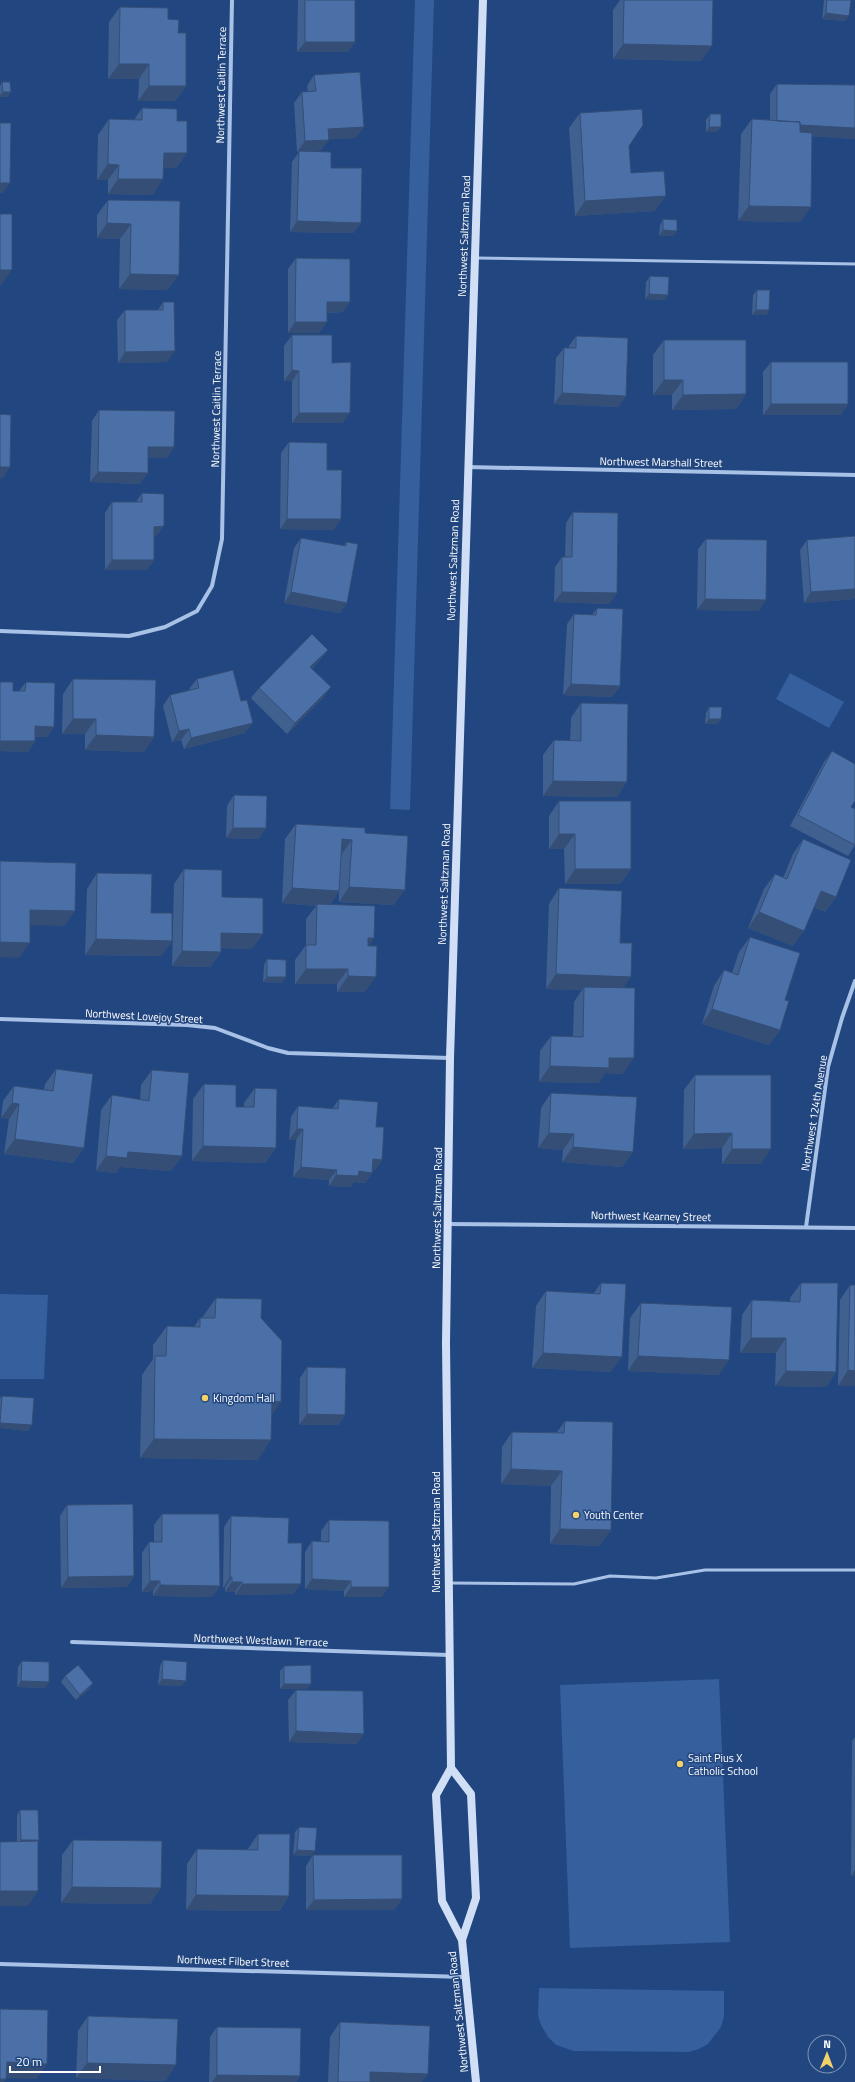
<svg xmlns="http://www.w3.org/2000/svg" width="855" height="2082" font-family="'Titillium Web',sans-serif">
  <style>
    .green { fill: #365f9d }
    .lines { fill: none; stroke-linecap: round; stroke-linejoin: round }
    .lane { stroke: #a7c1e7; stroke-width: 3 }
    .street { stroke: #a7c1e7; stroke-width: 4 }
    .secondary { stroke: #d1dff6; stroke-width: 8 }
    .wall { fill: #406090 }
    .shaded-wall { fill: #344e76 }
    .building { fill: #4b70a8; stroke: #344e76 }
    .poi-dot { fill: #f3d269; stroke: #22467f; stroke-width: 1.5 }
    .labels { text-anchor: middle; stroke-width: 3; stroke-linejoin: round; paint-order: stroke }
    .street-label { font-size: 11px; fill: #fff; stroke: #22467f }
    .poi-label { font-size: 11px; fill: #fff; stroke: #22467f; text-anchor: start }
  </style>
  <rect width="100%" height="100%" fill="#22467f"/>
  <path class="green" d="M415,0H434L410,810L390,809Z
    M790,673L844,702L829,728L776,699Z
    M0,1294L48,1295L44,1379H0Z
    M719,1679L730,1942L570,1948L560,1685Z
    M539,1988L724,1991V2016L721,2027L708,2044L699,2049L689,2052L574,2051L556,2045L548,2037L541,2025L538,2016Z"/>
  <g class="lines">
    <path class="lane" d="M476,258L855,264
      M450,1583L574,1584L610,1576L656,1578L705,1570H855"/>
    <path class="street" d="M467,467L855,475
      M0,631L129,636L165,627L197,611L212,586L222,539L232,0
      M0,1019L187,1025L215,1028L268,1048L288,1053L450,1058
      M447,1224L855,1228
      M806,1227L828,1067L842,1018L855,981
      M72,1642L449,1655
      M0,1964L465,1977"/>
    <path class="secondary" d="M451,1768L471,1794L476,1898L462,1940
      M476,2082L462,1940L442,1901L436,1795L451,1768L446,1343L450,1058L483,0"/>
  </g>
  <path class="wall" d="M298,0H355L348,52H297Z
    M620,0H713L701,61L613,59V10Z
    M824,0H851L845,21L822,19Z
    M120,7L168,19L186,86L175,101H138L139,79H108L109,22Z
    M314,75L356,138L329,139L321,150L305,152L331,168L361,223L353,233L290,232L292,162L299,152H297L294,103L302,92H308L307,86Z
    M2,82L11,92L7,97H0V86Z
    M777,84L855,85V139L812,136L800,222L738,221L741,134L752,119L770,120V94Z
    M142,108L177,121L187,153L176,168H163L153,195L108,194V180H97L98,135L109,119L134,120Z
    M580,113L629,146L631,173L655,211L575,216L569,128Z
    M710,114L717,132H706V120Z
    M108,200L180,201L168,290L119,289L120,239L97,238V215Z
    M663,219L677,231L673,236H659L660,225Z
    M296,258L343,312L327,313V322L319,333H288V269Z
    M650,276L668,295L665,300L645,299L646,282Z
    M757,290L769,310L766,315H752L753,295Z
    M163,302L167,362L118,363L117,320L125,310H158Z
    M292,335L332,363L343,423H292V381H284V346Z
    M576,336L626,396L618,407L554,404L556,358L564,348H569V346Z
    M664,340L746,394L736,409L672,410V395H653V355Z
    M771,362L848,404L841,415H763V372Z
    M99,410L174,447L167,458H148L140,484L90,482L92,421Z
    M289,442L327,470L341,519L333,530L280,529L281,453Z
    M142,493L156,537H154V560L147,570H105V513L112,502H136Z
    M573,512L617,593L609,604L554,602L555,567L562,557H565L566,523Z
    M855,536V599L804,603L800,550L807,540Z
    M301,538L344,546L346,542L347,603L340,613L284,603L294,548Z
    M706,539L759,611L697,610L698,549Z
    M597,608L620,686L612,697L563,695L567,624L574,614L592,615Z
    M328,650L320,660L312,669L331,687L323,698L287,734L251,698L259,688Z
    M73,679L154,737L144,752L85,750V734H62L63,694Z
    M197,679L245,733L184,749L181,740L172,742L163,706L170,695L190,690L189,689Z
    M0,682L13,691H19L26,682L54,727L47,737H35V741L28,752L0,751Z
    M581,703L617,797L543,796V755L554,740L570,741L571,718Z
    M709,707L718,724H705L706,713Z
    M832,751L851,807L855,845L848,856L790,826L824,762Z
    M234,795L259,839L226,838L227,806Z
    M559,801L631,869L620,884H565L564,849H549V816Z
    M296,824L365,833L394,905L339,902V891L330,905L369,946L365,992H337V984H295V960L306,945V919L316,906L282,903L285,839Z
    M803,839L836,897L825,912L814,907L793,946L748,928L764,889L775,874L783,878L793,854Z
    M184,869L222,897L252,949L221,948V952L210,967L172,966L174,884Z
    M97,873L151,913L172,941L161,956L85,955L87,889Z
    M559,888L620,943L624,988L623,1074L605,1073L599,1083L539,1082L540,1051L551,1036H573L574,1002L582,990L546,989L549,904Z
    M750,937L785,1000L780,1030L769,1045L702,1024L714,986L724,970L732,973L739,952Z
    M267,959L286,977L282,983L263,982L264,965Z
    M56,1069L84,1148L73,1163L4,1154L9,1119L1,1118L3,1101L14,1086L44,1090L45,1084Z
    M152,1070L182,1156L171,1171L120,1167L116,1173L96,1171L101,1110L112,1095L140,1100L141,1085Z
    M695,1075L761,1164H722V1148L683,1149L684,1090Z
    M204,1084L236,1107H244V1103L255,1088L276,1148L265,1163L192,1161L193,1099Z
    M551,1093L633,1152L622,1167L562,1162L563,1150L538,1148L541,1108Z
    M339,1099L376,1127L382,1160L375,1170H373L372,1173L365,1183L354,1182L351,1187L329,1186V1180L293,1177L296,1140H289L291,1117L298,1106L332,1109Z
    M601,1283L611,1372L532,1368L536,1306L546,1291L594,1293Z
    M801,1283L836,1372L826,1387L775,1386L776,1353H740L742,1315L752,1300L790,1301V1298Z
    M850,1285H855V1386H838L840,1300Z
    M216,1298L261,1318L272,1415L258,1460L140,1458L142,1375L153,1359V1345L167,1326L194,1327L200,1318H202Z
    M641,1303L719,1375L628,1371L630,1318Z
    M307,1367L345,1415L338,1425H299L300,1378Z
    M2,1396L32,1425L28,1431L0,1428V1398Z
    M565,1421L600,1546L550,1544L551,1486L501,1484L502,1447L512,1432H557Z
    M67,1505L134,1576L127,1587L61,1588L60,1516Z
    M162,1514L220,1586L212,1597L153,1596V1591L142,1592V1553L149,1542H154V1525Z
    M231,1516L288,1543L301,1584L293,1594L235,1595V1592H225V1588H223L224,1527Z
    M329,1520L382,1597H344V1591L305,1589V1552L312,1541L321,1542V1531Z
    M163,1660L182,1686L158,1685L160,1666Z
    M22,1661L49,1682L45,1688L17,1687L18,1667Z
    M284,1666L307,1689H280V1671Z
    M65,1676L90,1689L76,1700L61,1682Z
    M296,1690L357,1744L289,1742L288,1700Z
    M855,1737V1876H851L852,1741Z
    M20,1810L37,1841L28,1906H0V1842H17V1815Z
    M299,1827L311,1856L293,1855L295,1832Z
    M258,1834L289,1896L279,1911L186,1910L187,1864L197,1849L248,1850V1849Z
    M73,1840L161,1888L150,1904L61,1903L62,1855Z
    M313,1855L402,1899L394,1910H306V1866Z
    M88,2016L166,2081L76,2078L78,2031Z
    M340,2022L422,2082H328L330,2037Z
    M217,2027L300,2076L296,2082H209L210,2037Z"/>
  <path class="shaded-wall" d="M826,13L849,16L845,21L822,19Z
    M305,42H355L348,52H297Z
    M623,44L712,46L701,61L613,59Z
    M119,64H149L139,79H108Z
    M149,86H186L175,101H138Z
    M3,92H11L7,97H0V95Z
    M777,123L855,128V139L770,134Z
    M364,127L356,138L321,140L328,129Z
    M709,127H721L717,132H706Z
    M329,140L321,150L297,152L305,141Z
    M164,153H187L176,168H153Z
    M108,164L119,165L108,180H97Z
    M118,179H163L153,195L108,194Z
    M0,183H10L3,193H0Z
    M666,196L655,211L575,216L585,201Z
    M749,206L811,207L800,222L738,221Z
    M297,221L361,223L353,233L290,232Z
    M107,223L131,224L120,239L97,238Z
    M663,230L677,231L673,236H659Z
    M0,270H12L1,285H0Z
    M130,274L179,275L168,290L119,289Z
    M649,294L668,295L665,300L645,299Z
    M327,302H350L343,312L319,313Z
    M756,310H769L766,315H752Z
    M295,322H327L319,333H288Z
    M175,351L167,362L118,363L125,352Z
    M292,370L299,371L292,381H284Z
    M664,380H683L672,395H653Z
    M562,393L626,396L618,407L554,404Z
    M746,394L736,409L672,410L683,395Z
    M771,404H848L841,415H763Z
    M299,413H350L343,423H292Z
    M148,447H174L167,458H141Z
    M0,467H10L3,478H0Z
    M98,472L148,473L140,484L90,482Z
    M287,519H341L333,530L280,529Z
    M164,526L156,537H147L154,527Z
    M112,560H154L147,570H105Z
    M855,589V599L804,603L811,592Z
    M291,592L347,603L340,613L284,603Z
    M562,592L617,593L609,604L554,602Z
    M705,599L766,600L759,611L697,610Z
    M328,650L320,660L303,678L310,667Z
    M571,684L620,686L612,697L563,695Z
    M331,687L323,698L287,734L295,723Z
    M73,719H96L85,734H62Z
    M709,719H721L718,724H705Z
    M253,723L245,733L184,749L191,738Z
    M35,726L54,727L47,737H28Z
    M189,729L181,740L172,742L179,731Z
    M96,735L154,737L144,752L85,750Z
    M0,741H35L28,752L0,751Z
    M553,781L627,782L617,797L543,796Z
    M233,828H266L259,839L226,838Z
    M559,834H575L564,849H549Z
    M342,839L352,840L341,855Z
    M575,869H631L620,884H565Z
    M349,887L405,890L394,905L339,902Z
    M292,888L339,891L329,906L317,904L316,906L282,903Z
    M821,891L836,897L825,912L811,906Z
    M30,910L75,911L64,926L20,925Z
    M759,912L804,931L793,946L748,928Z
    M221,933L263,934L252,949L211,948Z
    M368,938H374L364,953Z
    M96,939L172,941L161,956L85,955Z
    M0,942L30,943L19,958L0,957Z
    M182,951L221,952L210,967L172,966Z
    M306,969H348L337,984H295Z
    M556,974L631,977L621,992L584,987L582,990L546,989Z
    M348,976L376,977L365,992H337Z
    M267,977H286L282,983L263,982Z
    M712,1009L780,1030L769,1045L702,1024Z
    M609,1058H634L623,1074L605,1073L599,1083L539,1082L550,1066Z
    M12,1103L19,1104L9,1119L1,1118Z
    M297,1129H303L296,1140H289Z
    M549,1133L574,1134L563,1150L538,1148Z
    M732,1133L722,1148L683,1149L694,1134Z
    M15,1139L84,1148L73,1163L4,1154Z
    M203,1146L276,1148L265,1163L192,1161Z
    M573,1147L633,1152L622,1167L562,1162Z
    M732,1149H771L761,1164H722Z
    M128,1152L182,1156L171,1171L120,1167L116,1173L96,1171L106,1156Z
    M373,1159L382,1160L375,1170H366Z
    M301,1167L337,1170L329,1180L293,1177Z
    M359,1171L372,1173L365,1183L354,1182L351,1187L329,1186L336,1175Z
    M751,1338H786L776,1353H740Z
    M543,1353L622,1357L611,1372L532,1368Z
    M638,1356L729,1360L719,1375L628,1371Z
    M848,1370L855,1371V1386H838Z
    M786,1371L836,1372L826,1387L775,1386Z
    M272,1401L281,1402L268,1421Z
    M307,1414L345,1415L338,1425H299Z
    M0,1423L32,1425L28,1431L0,1428Z
    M154,1439L271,1440L258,1460L140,1458Z
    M511,1469L562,1471L551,1486L501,1484Z
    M560,1529L611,1530L600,1546L550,1544Z
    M134,1576L127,1587L61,1588L68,1577Z
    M230,1577H232L225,1588H223Z
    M312,1579L351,1581L344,1591L305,1589Z
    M150,1581H160L153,1591L142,1592Z
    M232,1582H242L235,1592H225Z
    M242,1584H301L293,1594L235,1595Z
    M160,1585L220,1586L212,1597L153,1596Z
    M351,1587H389L382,1597H344Z
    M162,1679L186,1681L182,1686L158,1685Z
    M21,1681L49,1682L45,1688L17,1687Z
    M93,1683L90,1689L76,1700L80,1695Z
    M284,1684H311L307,1689H280Z
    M296,1731L364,1734L357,1744L289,1742Z
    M21,1840H39L35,1845H17Z
    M297,1850L315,1851L311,1856L293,1855Z
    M855,1870V1876H851Z
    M72,1887L161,1888L150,1904L61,1903Z
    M0,1891H38L28,1906H0Z
    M196,1895L289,1896L279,1911L186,1910Z
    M402,1899L394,1910H306L314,1900Z
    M7,2062L47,2064L37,2079L0,2078Z
    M87,2063L176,2065L166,2081L76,2078Z
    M370,2072L428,2074L422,2082H364Z
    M217,2075L300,2076L296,2082H212Z
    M0,2079H6L4,2082H0Z"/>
  <path class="building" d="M305,0H355V42H305Z
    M624,0H713L712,46L623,44Z
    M827,0H851L849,16L826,13Z
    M120,7L168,8V19L179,20L178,33H186V86H149V64H119Z
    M360,72L364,127L328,129L329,140L305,141L302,92L316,91L314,75Z
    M2,82H10L11,92H3Z
    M777,84L855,85V128L800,125V122L777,121Z
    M142,108L177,109V121H187V153H164L163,179H118L119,165L108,164L109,119L142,120Z
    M642,109L643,125L629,146L631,173L664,171L666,196L585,201L580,113Z
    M710,114H721V127H709Z
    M752,119L800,122V132L812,133L811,207L749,206Z
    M0,123H11L10,183H0Z
    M299,151L331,152V168H362L361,223L297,221Z
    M108,200L180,201L179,275L130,274L131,224L107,223Z
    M0,214H12V270H0Z
    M663,219L677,220V231L663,230Z
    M296,258L350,259V302H327V322H295Z
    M650,276L669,277L668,295L649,294Z
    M757,290H770L769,310H756Z
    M163,302H174L175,351L125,352V310H163Z
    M292,335H332V363L351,362L350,413H299V371L292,370Z
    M576,336L628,338L626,396L562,393L564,348H576Z
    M664,340H746V394L683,395V380H664Z
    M771,362H848V404H771Z
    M99,410L175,411L174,447H148V473L98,472Z
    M0,414L11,415L10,467H0Z
    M289,442L327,443V470H342L341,519H287Z
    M142,493L164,494V526L154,527V560H112V502H142Z
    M573,512L618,513L617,593L562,592V557H572Z
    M855,536V589L811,592L807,540Z
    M301,538L346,546V542L358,544L347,603L291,592Z
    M706,539L767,540L766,600L705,599Z
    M597,608L623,609L620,686L571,684L574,614L596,615Z
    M312,634L328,650L310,667L331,687L295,723L259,688Z
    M233,670L241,701L247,700L253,723L191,738L189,729L179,731L170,695L199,688L197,679Z
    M73,679L156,680L154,737L96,735V719H73Z
    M0,682H13V691H25L26,682L55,683L54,727L35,726V741H0Z
    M581,703L628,704L627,782L553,781L554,740L581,741Z
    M709,707H722L721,719H709Z
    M832,751L855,764V801L851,807L855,809V845L798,815Z
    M234,795L267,796L266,828H233Z
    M559,801H631V869H575V834H559Z
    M296,824L365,828V833L408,836L405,890L349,887L352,840L342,839L339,891L292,888Z
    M803,839L851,860L836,897L821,891L804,931L759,912L775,874L787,879Z
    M0,861L76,863L75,911L30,910V943L0,942Z
    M184,869L222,870V897L263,898V934L221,933V952L182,951Z
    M97,873L152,874L151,913H172V941L96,939Z
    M559,888L622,891L620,943H632L631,977L556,974Z
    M317,904L375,906L374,938H368V946H377L376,977L348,976V969H306V945H316Z
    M750,937L800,953L785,1000L789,1001L780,1030L712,1009L724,970L738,975Z
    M267,959L286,960V977H267Z
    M584,987L635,988L634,1058H609V1068L550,1066L551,1036L583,1037Z
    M56,1069L93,1074L84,1148L15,1139L19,1104L12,1103L14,1086L53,1091Z
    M152,1070L189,1073L182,1156L128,1152L127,1158L106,1156L112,1095L149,1101Z
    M695,1075H771V1149H732V1133L694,1134Z
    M204,1084L236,1085V1107H254L255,1088L277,1089L276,1148L203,1146Z
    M551,1093L637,1097L633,1152L573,1147L574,1134L549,1133Z
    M339,1099L378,1102L376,1127H384L382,1160L373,1159L372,1173L359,1171L358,1176L336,1175L337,1170L301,1167L303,1129H297L298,1106L338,1109Z
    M601,1283L626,1284L622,1357L543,1353L546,1291L600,1294Z
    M801,1283H838L836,1372L786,1371V1338H751L752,1300L800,1302Z
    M850,1285H855V1371L848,1370Z
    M216,1298L262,1299L261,1318L282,1341L281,1402L272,1401L271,1440L154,1439L155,1356H166L167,1326L200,1327V1318H215Z
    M641,1303L732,1307L729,1360L638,1356Z
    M307,1367L346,1368L345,1415L307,1414Z
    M2,1396L34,1398L32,1425L0,1423Z
    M565,1421L613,1422L611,1530L560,1529L562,1471L511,1469L512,1432L564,1433Z
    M133,1504L134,1576L68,1577L67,1505Z
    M162,1514H219L220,1586L160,1585V1581H150L149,1542H162Z
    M231,1516L289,1518L288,1543H302L301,1584H242V1582H232V1577H230Z
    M329,1520L389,1521V1587H351V1581L312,1579V1541L329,1542Z
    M163,1660L187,1662L186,1681L162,1679Z
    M22,1661L49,1662V1682L21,1681Z
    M78,1665L93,1683L80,1695L65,1676Z
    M311,1665V1684H284V1666Z
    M296,1690L363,1691L364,1734L296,1731Z
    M20,1810H38L39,1840H21Z
    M299,1827L317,1828L315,1851L297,1850Z
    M258,1834H290L289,1896L196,1895L197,1849L258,1850Z
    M73,1840L162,1841L161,1888L72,1887Z
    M38,1841V1891H0V1842Z
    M313,1855H402V1899L314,1900Z
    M0,2009L48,2010L47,2064L7,2062L6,2079H0Z
    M88,2016L178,2019L176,2065L87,2063Z
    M340,2022L430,2026L428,2074L370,2072V2082H338Z
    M217,2027L301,2028L300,2076L217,2075Z"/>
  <g class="poi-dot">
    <circle cx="205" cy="1398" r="4"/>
    <circle cx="576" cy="1515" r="4"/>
    <circle cx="680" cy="1764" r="4"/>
  </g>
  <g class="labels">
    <g class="street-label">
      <text transform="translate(221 85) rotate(-89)" y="4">Northwest Caitlin Terrace</text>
      <text transform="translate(464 236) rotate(-88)" y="4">Northwest Saltzman Road</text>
      <text transform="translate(216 409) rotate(-89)" y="4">Northwest Caitlin Terrace</text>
      <text transform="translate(661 462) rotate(1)" y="4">Northwest Marshall Street</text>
      <text transform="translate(453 560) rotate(-88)" y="4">Northwest Saltzman Road</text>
      <text transform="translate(444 884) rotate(-88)" y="4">Northwest Saltzman Road</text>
      <text transform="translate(144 1016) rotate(3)" y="4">Northwest Lovejoy Street</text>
      <text transform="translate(814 1113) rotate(-81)" y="4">Northwest 124th Avenue</text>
      <text transform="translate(437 1208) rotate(-89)" y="4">Northwest Saltzman Road</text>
      <text transform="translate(651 1216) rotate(1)" y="4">Northwest Kearney Street</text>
      <text transform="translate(436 1532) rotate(-90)" y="4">Northwest Saltzman Road</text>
      <text transform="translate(261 1640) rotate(2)" y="4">Northwest Westlawn Terrace</text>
      <text transform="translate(233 1961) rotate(2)" y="4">Northwest Filbert Street</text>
      <text transform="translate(458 2012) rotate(-96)" y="4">Northwest Saltzman Road</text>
    </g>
    <g class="poi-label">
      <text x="213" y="1402">Kingdom Hall</text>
      <text x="584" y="1519">Youth Center</text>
      <text x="688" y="1762">Saint Pius X<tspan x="688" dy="13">Catholic School</tspan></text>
    </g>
  </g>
  <g transform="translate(827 2054) rotate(1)"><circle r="19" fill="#22467f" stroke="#7a90b2"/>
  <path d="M0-3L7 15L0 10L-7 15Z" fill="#f3d269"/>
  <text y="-6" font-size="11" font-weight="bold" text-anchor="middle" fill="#ffffff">N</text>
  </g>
  <path d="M10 2066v6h90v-6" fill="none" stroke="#ffffff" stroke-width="2"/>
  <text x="16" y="2066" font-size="12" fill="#ffffff" stroke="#22467f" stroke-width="3" paint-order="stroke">20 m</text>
</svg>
